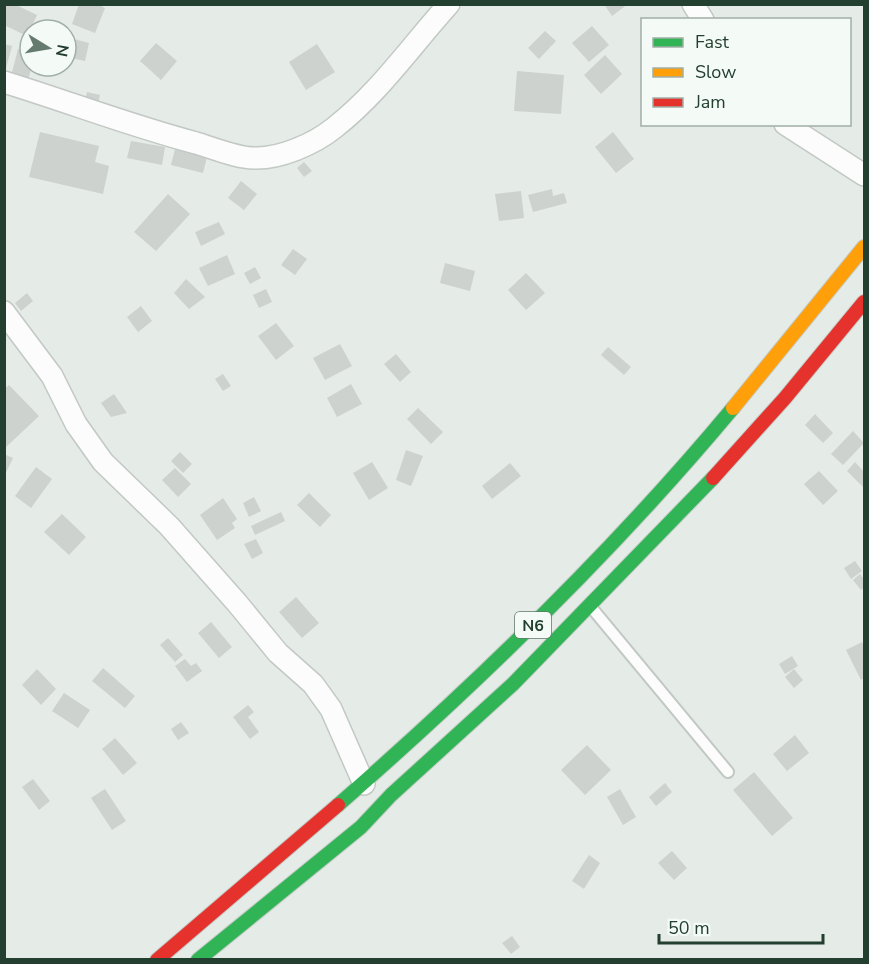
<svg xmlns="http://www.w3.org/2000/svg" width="869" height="964" font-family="'Nunito Sans',sans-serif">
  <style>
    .building { fill: #cdd2cf }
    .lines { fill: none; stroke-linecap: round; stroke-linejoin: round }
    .lane-casing { stroke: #c2c8c4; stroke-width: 14 }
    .street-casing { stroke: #c2c8c4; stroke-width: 24 }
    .fast-casing { stroke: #c1cac5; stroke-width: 16 }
    .slow-casing { stroke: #c1cac5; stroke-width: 16 }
    .jam-casing { stroke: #c1cac5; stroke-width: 16 }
    .lane { stroke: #fbfcfb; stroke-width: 10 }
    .street { stroke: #fbfcfb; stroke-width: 21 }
    .fast { stroke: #30b455; stroke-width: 14 }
    .slow { stroke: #ff9f0a; stroke-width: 14 }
    .jam { stroke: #e5322d; stroke-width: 14 }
    .labels { text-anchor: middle; stroke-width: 5; stroke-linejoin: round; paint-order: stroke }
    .shield { fill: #f4faf6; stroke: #61776b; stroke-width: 1.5 }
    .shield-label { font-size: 16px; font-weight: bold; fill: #223f30 }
  </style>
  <rect width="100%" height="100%" fill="#e5ebe7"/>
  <path class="building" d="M5,4H14L37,15L27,36L4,25Z
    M79,4H97L105,8L95,33L72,24Z
    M604,4H628L612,16Z
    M592,26L609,45L589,62L572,43Z
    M545,31L556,41L539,59L528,48Z
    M66,37L89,43L85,61L66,57Z
    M156,43L177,61L161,80L140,61Z
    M4,44L12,46L5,72H4Z
    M317,44L335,72L306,90L289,62Z
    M18,49L30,52V66H32L28,80L11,76Z
    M605,55L622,74L601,94L584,75Z
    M517,71L564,75L561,114L514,111Z
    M87,92L100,95L97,108L84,105Z
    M40,132L99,146L95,162L109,166L103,194L29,177Z
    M613,132L634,159L616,173L595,147Z
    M131,141L165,147L162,165L127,158Z
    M175,149L207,157L203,173L171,165Z
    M304,162L312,171L304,177L297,168Z
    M241,181L257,194L244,210L228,198Z
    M552,189L553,196L564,193L567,203L533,212L528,195Z
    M521,191L524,218L499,221L495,194Z
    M168,194L190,214L156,251L134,232Z
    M219,222L225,234L201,246L195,232Z
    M293,249L307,259L295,275L281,265Z
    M227,255L235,274L208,286L199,268Z
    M445,263L475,271L470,291L440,283Z
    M255,267L261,278L250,284L244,273Z
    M526,273L545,293L526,310L508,290Z
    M186,279L205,297L189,309L174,293Z
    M266,289L272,302L259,308L253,295Z
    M27,293L33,301L21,311L15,303Z
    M141,306L152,321L138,332L127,317Z
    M276,323L294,346L276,360L258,336Z
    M340,344L352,366L325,380L313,358Z
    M608,347L631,367L624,375L601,355Z
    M396,354L411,372L400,382L384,364Z
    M223,374L231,386L223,391L215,379Z
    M351,384L362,404L337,417L327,398Z
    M9,385L39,416L4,449V389Z
    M114,394L127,413L111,417L101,403Z
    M418,408L443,432L431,444L407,419Z
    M815,414L833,433L823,443L805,425Z
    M853,431L864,443L843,465L831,454Z
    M406,450L423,456L411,486L396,480Z
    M180,452L192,464L183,473L171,461Z
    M4,454L13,458L4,477Z
    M372,462L388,488L369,500L353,473Z
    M855,462L864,472V488L847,471Z
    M510,463L521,476L492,499L482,486Z
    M36,467L52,479L31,508L15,496Z
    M175,468L191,484L178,497L162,480Z
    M819,471L838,491L823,505L804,484Z
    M309,493L331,515L320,527L297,505Z
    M254,497L261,511L249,517L243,503Z
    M223,498L237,519L232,523L235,528L217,540L200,515Z
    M281,512L285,521L255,535L251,526Z
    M62,514L86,537L69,555L44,532Z
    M256,539L263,553L252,559L244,544Z
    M855,561L862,571L851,579L844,568Z
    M860,574L864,579V587L861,590L853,580Z
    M296,597L319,623L302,638L279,612Z
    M211,622L232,647L219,658L198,633Z
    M168,638L183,655L175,662L160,645Z
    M862,642L864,648V678L861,680L846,650Z
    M792,656L798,666L785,674L779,664Z
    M185,659L191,666L196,663L202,671L187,682L175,666Z
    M103,668L135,696L125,708L92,681Z
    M37,669L56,689L41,705L22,685Z
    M794,669L803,680L794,688L785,677Z
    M64,693L90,710L78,728L52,711Z
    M248,705L254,712L248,717L259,732L250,739L233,717Z
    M181,722L189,733L178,740L171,729Z
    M795,735L809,753L787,771L773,754Z
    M115,738L137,763L123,775L102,749Z
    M587,745L611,770L585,795L561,770Z
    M754,772L793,818L772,836L733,790Z
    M33,779L50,801L39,810L22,787Z
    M665,783L672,792L656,806L649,797Z
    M105,789L126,821L112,830L91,798Z
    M620,789L636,817L623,825L607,797Z
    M672,851L687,868L674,880L658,863Z
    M589,855L600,863L584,889L572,881Z
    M512,936L520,947L511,954L502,943Z"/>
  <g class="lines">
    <g class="lane-casing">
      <path id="lane" d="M591,607L728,772"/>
    </g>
    <g class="street-casing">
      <path id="street" d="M693,4L703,20
        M4,82C69,102 131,126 196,143C213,148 237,158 254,158C280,159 314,144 334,128C379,93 411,46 449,4
        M785,124L864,175
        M4,312L52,376L76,424L103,462L169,526L237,603L278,653L313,684L331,709L364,784"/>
    </g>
    <g class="fast-casing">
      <path id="fast" d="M338,805C479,682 613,552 733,408
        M198,960L361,827L391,795L513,684L713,478"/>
    </g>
    <g class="slow-casing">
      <path id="slow" d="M733,408L864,247"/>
    </g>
    <g class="jam-casing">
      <path id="jam" d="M713,478L785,398L864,302
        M157,960L338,805"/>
    </g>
    <use href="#lane" class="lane"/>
    <use href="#street" class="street"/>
    <use href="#fast" class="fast"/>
    <use href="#slow" class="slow"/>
    <use href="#jam" class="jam"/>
  </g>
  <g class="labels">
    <rect class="shield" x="515" y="612" width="36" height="26" rx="4.5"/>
    <g class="shield-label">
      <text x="533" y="631">N6</text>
    </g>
  </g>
  <rect width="869" height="964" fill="none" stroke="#223f30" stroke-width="12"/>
  <rect x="641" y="18" width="210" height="108" fill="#f4faf6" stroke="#a0afa7" stroke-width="1.5"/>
  <rect x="653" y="38" width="30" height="9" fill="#30b455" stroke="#a0afa7" stroke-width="1.5"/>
  <text x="695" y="48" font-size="18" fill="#223f30">Fast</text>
  <rect x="653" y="68" width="30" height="9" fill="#ff9f0a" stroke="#a0afa7" stroke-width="1.5"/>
  <text x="695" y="78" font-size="18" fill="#223f30">Slow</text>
  <rect x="653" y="98" width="30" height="9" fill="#e5322d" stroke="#a0afa7" stroke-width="1.5"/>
  <text x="695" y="108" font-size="18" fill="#223f30">Jam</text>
  <g transform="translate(48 48) rotate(101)"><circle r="28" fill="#f4faf6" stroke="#a0afa7" stroke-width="1.5"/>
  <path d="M0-4.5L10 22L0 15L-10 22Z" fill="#667b70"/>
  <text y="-9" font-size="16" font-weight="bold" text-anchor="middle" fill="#223f30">N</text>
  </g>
  <path d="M659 934v9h164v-9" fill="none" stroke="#223f30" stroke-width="3"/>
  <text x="668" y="934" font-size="18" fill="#223f30" stroke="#f4faf6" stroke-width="4.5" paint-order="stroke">50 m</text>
</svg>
